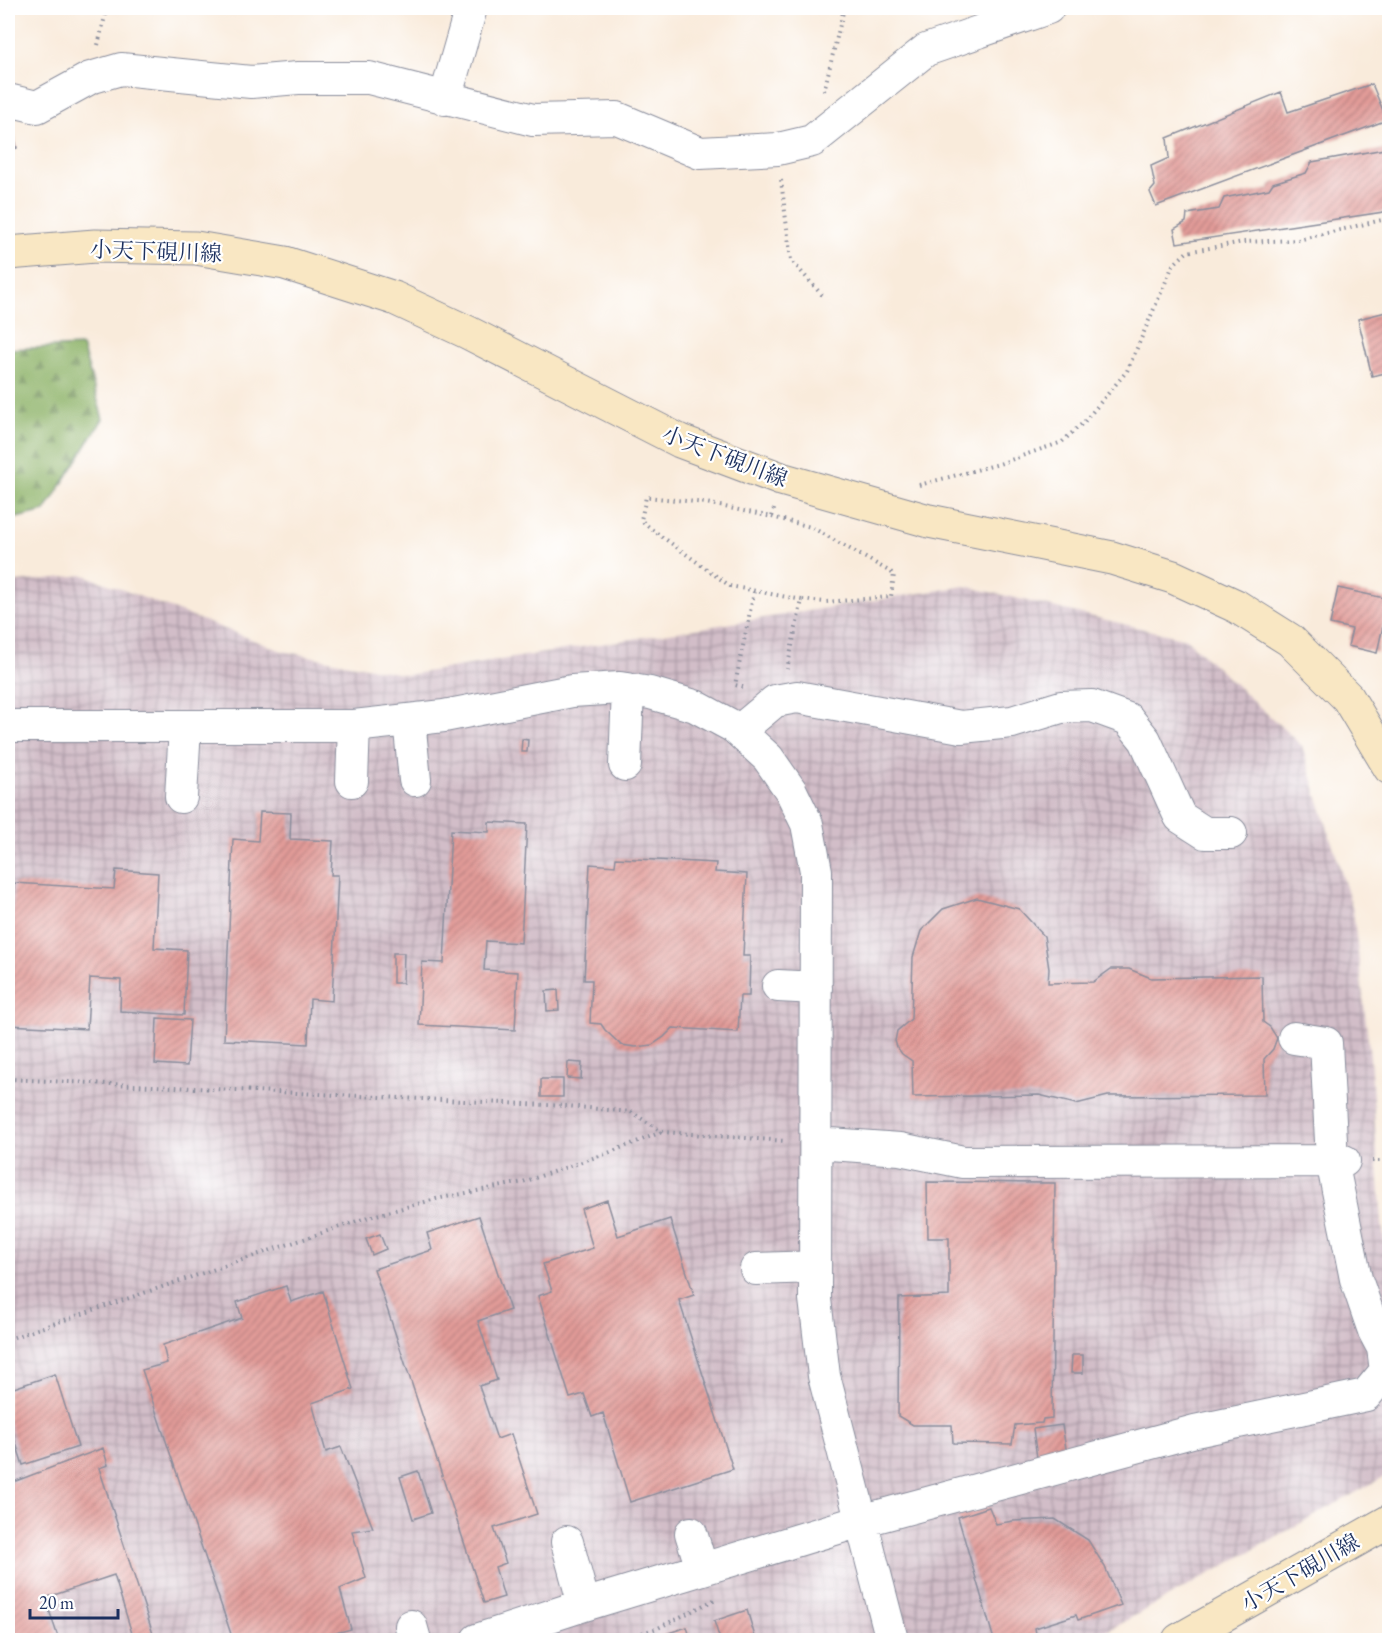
<svg xmlns="http://www.w3.org/2000/svg" width="1397" height="1648" font-family="'EB Garamond','Noto Serif JP',serif">
  <style>
    .industrial { fill: url(#industrial-grid) }
    .forest { fill: url(#forest-firs); stroke: #547062; stroke-width: 1.5 }
    .building { fill: url(#building-hatch) }
    .lines { fill: none; stroke-linecap: round; stroke-linejoin: round }
    .street-casing { stroke: #8a8d9c; stroke-width: 34 }
    .secondary-casing { stroke: #8a8d9c; stroke-width: 35 }
    .path { stroke: #8a8d9c; stroke-width: 4; stroke-dasharray: 1.5 4.5; stroke-linecap: butt }
    .street { stroke: #fff; stroke-width: 32 }
    .secondary { stroke: #f9e7c3; stroke-width: 33 }
    .labels { text-anchor: middle; stroke-width: 4.5; stroke-linejoin: round; paint-order: stroke }
    .street-label { font-size: 22px; fill: #1b2f5e; stroke: #fff }
  </style>
  <defs>
    <pattern id="industrial-grid" width="8" height="8" patternUnits="userSpaceOnUse" patternTransform="scale(1.5)"><rect width="8" height="8" fill="#d2bdc8"/><path d="M0 4h8M4 0v8" fill="none" stroke="#aa9aa6"/></pattern>
    <pattern id="forest-firs" width="22" height="20" patternUnits="userSpaceOnUse" patternTransform="scale(1.5)"><rect width="22" height="20" fill="#8db267"/><path d="M5 1l3.5 6h-7zM16 11l3.5 6h-7z" fill="#729158"/></pattern>
    <pattern id="building-hatch" width="6" height="6" patternUnits="userSpaceOnUse" patternTransform="scale(1.5)"><rect width="6" height="6" fill="#e29b98"/><path d="M-1 1l2-2M0 6l6-6M5 7l2-2" fill="none" stroke="#b67f7f"/></pattern>
  </defs>
  <rect width="100%" height="100%" fill="#fff"/>
  <filter id="ink" filterUnits="userSpaceOnUse"><feTurbulence type="fractalNoise" baseFrequency=".0167" numOctaves="2"/><feDisplacementMap in="SourceGraphic" scale="12" xChannelSelector="R" yChannelSelector="G"/><feConvolveMatrix kernelMatrix="1 2 1 2 8 2 1 2 1" color-interpolation-filters="sRGB"/></filter>
  <filter id="wash" filterUnits="userSpaceOnUse"><feTurbulence type="fractalNoise" baseFrequency=".008" numOctaves="4" result="noise"/><feDisplacementMap in="SourceGraphic" scale="24" xChannelSelector="R" yChannelSelector="G"/><feGaussianBlur stdDeviation="1.35" result="paint"/><feColorMatrix in="noise" values="0 0 0 0 0 0 0 0 0 0 0 0 0 0 0 0 0 1.4 0 .05"/><feComposite in="paint" operator="in"/></filter>
  <g filter="url(#wash)">
    <rect width="100%" height="100%" fill="#f9ebdb"/>
    <path class="industrial" d="M84,575L282,651L407,675L965,586L1186,639L1302,746L1353,910L1370,1057L1382,1223L1389,1270V1474L1091,1640H8V583Z"/>
    <path class="forest" d="M82,346L103,419L45,511L8,520V349Z"/>
    <g id="blocks">
      <path class="building" d="M1372,84L1387,120L1156,206L1150,192L1155,186L1151,166L1169,158L1167,138L1281,92L1288,112Z
        M14,135L17,148L8,151V137Z
        M1390,148V211L1177,243L1174,229L1186,222L1187,214L1219,209L1224,198L1269,189L1273,183L1306,173L1312,162Z
        M1390,311V372L1372,376L1358,319Z
        M1338,588L1389,599L1377,653L1348,646L1352,629L1330,624Z
        M522,739L528,740L527,752H521Z
        M260,812L291,813L290,839L333,841L331,875H338L332,1001L310,999L308,1044L224,1040L233,839L258,841Z
        M489,822L527,824L521,943L486,941L484,970L518,972L515,1030L419,1025L422,962L444,963L451,830L489,832Z
        M616,858L716,863L715,872L747,874L743,956H750L749,996H740L738,1032L673,1028L664,1037L652,1045L636,1047L621,1045L605,1030L601,1024L590,1023L592,980H584L590,864L615,866Z
        M116,870L158,873L154,948L187,950L184,1015L120,1011L121,980L90,978L87,1029L8,1025L14,883L114,889Z
        M977,898L1019,909L1044,936L1049,969L1048,983L1093,982L1111,969H1129L1151,978L1262,976L1263,1022L1270,1027L1277,1038L1273,1049L1264,1059L1265,1095L1108,1096L1076,1104L1039,1095L913,1097L912,1061L902,1054L897,1047L895,1041L897,1031L911,1019L913,957L921,931L943,909Z
        M393,953H404L403,983H393Z
        M558,990L559,1010L547,1011L546,991Z
        M157,1018L190,1020L187,1066L155,1064Z
        M568,1062L582,1063L581,1079L567,1078Z
        M541,1079H563V1097H541Z
        M927,1182L1055,1183L1052,1418L1043,1419L1042,1423L1015,1425L1012,1444L953,1443L952,1425H913L898,1416L899,1298L949,1296V1238H928Z
        M607,1200L618,1236L670,1219L694,1295L679,1300L733,1469L630,1502L603,1413L592,1417L584,1394L570,1398L538,1296L552,1291L543,1264L593,1248L581,1209Z
        M479,1216L510,1310L478,1321L497,1380L479,1386L497,1439L511,1434L537,1514L494,1528L506,1563L495,1567L504,1597L484,1603L374,1269L432,1250L427,1233Z
        M380,1234L386,1249L372,1255L366,1239Z
        M286,1286L291,1302L323,1291L353,1389L312,1403L326,1452L341,1447L373,1528L352,1531L366,1578L340,1589L351,1629L310,1640H233L142,1370L167,1363L163,1345L242,1318L237,1302Z
        M1072,1355H1083V1373H1071Z
        M55,1374L78,1447L23,1465L8,1419V1390Z
        M1062,1425L1067,1454L1037,1458L1033,1429Z
        M103,1448L108,1465L99,1468L154,1637L145,1640H134L114,1575L45,1598L59,1640H8V1484Z
        M418,1471L431,1513L413,1519L400,1477Z
        M989,1507L996,1524L1013,1521L1055,1519L1088,1540L1105,1567L1121,1605L1078,1620L1076,1615L1035,1628L1037,1640H994L958,1517Z
        M747,1610L756,1640H720L714,1621Z
        M687,1627L691,1640H647Z"/>
    </g>
  </g>
  <g filter="url(#ink)">
    <use href="#blocks" fill-opacity="0" stroke="#8a8d9c" stroke-width="1.5"/>
    <g class="lines">
      <g class="street-casing">
        <path id="street" d="M445,99L471,8
          M8,100L37,107L90,78L121,69L251,82L298,78H369L533,120L617,118L700,153L778,149L812,141L926,50L1048,8
          M409,720L415,780
          M8,726H354L444,716L572,691L620,688L650,693L695,706L734,727L768,758L791,791L807,824L816,871L815,1299L824,1376L892,1640
          M739,731L775,701L797,697L961,727L1012,722L1061,707L1092,706L1128,719L1145,740L1180,817L1205,833H1231
          M625,765L628,689
          M352,781L354,726
          M181,797L185,727
          M778,986L816,988
          M816,1143L900,1149L963,1162L1344,1161
          M756,1269L815,1267
          M691,1533L702,1569
          M567,1542L584,1605
          M411,1626L415,1640
          M477,1640L584,1605L861,1521L1195,1431L1366,1395L1386,1371L1383,1348L1374,1331L1356,1279L1332,1161L1326,1043L1294,1038"/>
      </g>
      <g class="secondary-casing">
        <path id="secondary" d="M8,253L95,246L196,248L285,263L394,298L467,332L680,441L781,479L929,521L1112,558L1173,577L1236,606L1290,640L1348,698L1390,768
          M1179,1640L1390,1521"/>
      </g>
      <path class="path" d="M98,45L107,8
        M824,91L844,8
        M781,180L791,260L822,295
        M919,485L999,464L1062,442L1084,422L1127,371L1173,265L1187,252L1243,242L1298,240L1390,218
        M774,509L772,517L706,503L646,497L641,520L650,528L730,586L802,600
        M772,517L811,527L894,574L891,597L825,602L802,600L787,669
        M743,687L735,685L754,592
        M8,1079L567,1106L631,1112L663,1132L786,1141
        M1372,1161H1390
        M8,1339L369,1217L436,1199L523,1182L608,1153L662,1132
        M619,1640L658,1628L716,1599"/>
      <use href="#street" class="street"/>
      <use href="#secondary" class="secondary"/>
    </g>
  </g>
  <g class="labels">
    <g class="street-label">
      <text transform="translate(156 251) rotate(2)" y="8">小天下硯川線</text>
      <text transform="translate(725 456) rotate(21)" y="8">小天下硯川線</text>
      <text transform="translate(1300 1572) rotate(-30)" y="8">小天下硯川線</text>
    </g>
  </g>
  <rect width="1397" height="1648" fill="none" stroke="#fff" stroke-width="30"/>
  <path d="M30 1609v9h88v-9" fill="none" stroke="#1b2f5e" stroke-width="3"/>
  <text x="39" y="1609" font-size="18" fill="#1b2f5e" stroke="#ffffff" stroke-width="4.5" paint-order="stroke">20 m</text>
</svg>
